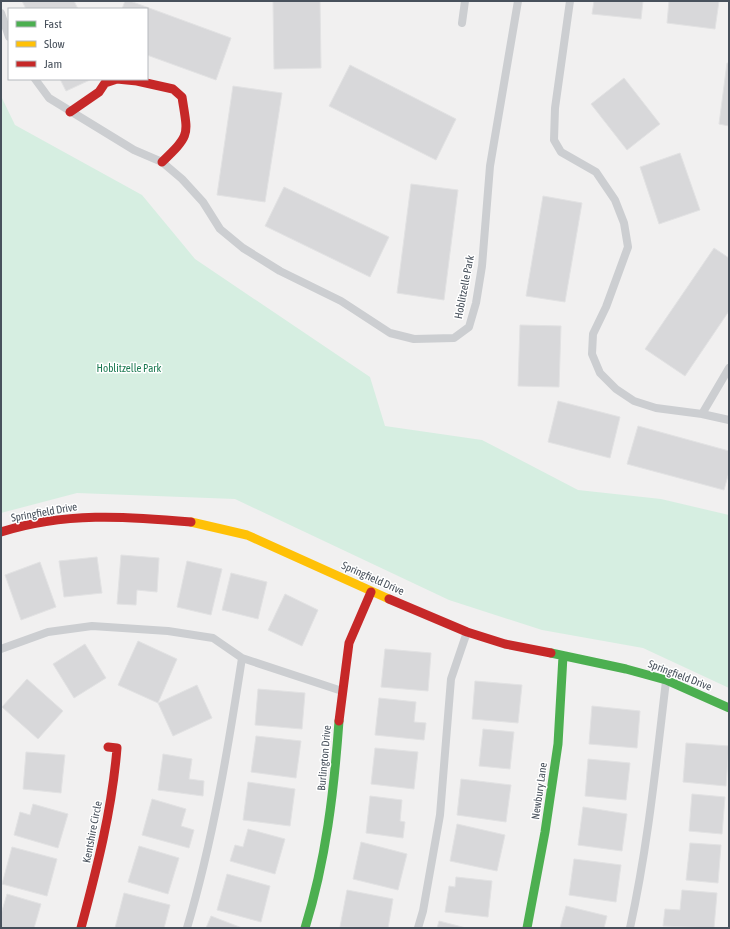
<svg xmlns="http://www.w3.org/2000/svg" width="730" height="929" font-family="'Asap Condensed',sans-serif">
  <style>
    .green { fill: #d6eee1 }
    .building { fill: #d8d8da; stroke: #e2e2e3 }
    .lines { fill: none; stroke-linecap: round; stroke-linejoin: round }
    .lane { stroke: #ccced1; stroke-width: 8 }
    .fast { stroke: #4caf50; stroke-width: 9 }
    .slow { stroke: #ffc107; stroke-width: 9 }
    .jam { stroke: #c62828; stroke-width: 9 }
    .labels { text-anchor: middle; stroke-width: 3; stroke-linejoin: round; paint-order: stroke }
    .street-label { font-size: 11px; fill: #48515c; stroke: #fff }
    .park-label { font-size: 11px; fill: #1c7a52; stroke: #fff }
  </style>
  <rect width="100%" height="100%" fill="#f1f0f0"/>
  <path class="green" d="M1,96L15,125L142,195L195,259L370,377L385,426L482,440L578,490L661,499L729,515V688L643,648L542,630L449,600L235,499L77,493L1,513Z"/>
  <path class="building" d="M22,1H74L78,9H26Z
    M125,1H130L231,38L216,80L147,55V9H122Z
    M273,1H320L321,68L274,69Z
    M594,1H643L641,19L592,14Z
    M669,1H719L715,29L667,23Z
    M727,63H729V126L719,124Z
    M350,65L456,119L436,160L329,106Z
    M624,78L660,124L627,150L591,104Z
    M60,79H92L66,91Z
    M233,86L282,93L265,202L217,195Z
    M680,153L700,210L659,224L640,167Z
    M411,184L458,190L444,300L397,293Z
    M284,187L389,237L370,277L265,226Z
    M543,196L582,203L565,302L526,296Z
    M714,248L729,258V311L685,376L645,349Z
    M520,325L561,326L559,387L518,386Z
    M558,401L620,417L610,458L548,442Z
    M638,426L729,451V472L724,490L627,464Z
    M121,555L159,558L157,592L137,590L136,605L117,604Z
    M97,557L102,593L64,597L59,561Z
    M187,561L222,569L211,615L177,607Z
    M40,562L56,607L21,620L5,575Z
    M231,573L267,582L258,619L222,610Z
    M285,594L318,610L302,646L268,630Z
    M138,641L177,659L158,703L118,685Z
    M85,644L106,678L74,698L53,664Z
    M385,649L431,653L428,691L381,687Z
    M27,679L63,711L38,739L2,707Z
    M475,681L522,685L518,723L472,719Z
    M197,685L212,718L173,736L158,703Z
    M258,689L305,693L302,729L255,725Z
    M379,698L416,702L414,722L426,723L424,740L375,735Z
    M592,706L640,711L637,748L589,744Z
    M483,729L514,732L510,769L479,766Z
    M256,736L301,741L296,778L251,772Z
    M686,743L729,746L726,786L683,782Z
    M375,748L418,752L414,789L371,784Z
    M26,752L65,755L61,793L23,789Z
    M163,754L192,759L189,779L204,781L203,796L158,790Z
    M588,759L630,763L626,800L585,796Z
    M461,779L511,785L506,822L457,815Z
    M248,782L295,789L290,826L243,820Z
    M692,794L725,797L722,834L689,831Z
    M370,796L402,800L400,821L405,822L403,838L366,833Z
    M152,799L186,809L181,826L194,830L189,848L142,835Z
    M33,804L68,814L58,848L14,835L20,812L30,815Z
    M583,807L627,814L622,851L578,845Z
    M457,824L505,835L497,871L450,861Z
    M248,829L285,839L275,874L230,861L235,845L243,847Z
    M361,842L407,854L398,890L353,879Z
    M690,843L721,845L718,883L686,880Z
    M139,846L179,858L168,894L128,882Z
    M12,847L57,859L47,896L2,884Z
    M574,859L621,865L616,902L569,895Z
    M227,874L270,886L261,922L217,910Z
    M456,877L492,881L488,917L445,912L449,886L455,887Z
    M347,890L393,899L388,928L340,927Z
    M682,890L717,893L714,928L663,926L665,909L680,910Z
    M124,893L170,905L164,928H115Z
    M7,894L41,904L34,928H1V914Z
    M566,906L607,916L604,928H560Z
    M211,916L242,928H206Z
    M439,921L466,928H437Z"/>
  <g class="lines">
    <path class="lane" d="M570,1L555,108L554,140L561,152L596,172L615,200L624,223L628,247L606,307L593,334L592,354L600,373L616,389L634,401L656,408L702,414L729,368
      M1,13L9,37
      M462,23L465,1
      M35,79L49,98L134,150L162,162L182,179L203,202L220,229L243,248L280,271L341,301L390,333L414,339L454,338L469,327L476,303L482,266L490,166L518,1
      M702,414L729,420
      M1,649L48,632L92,626L168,631L213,638L242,658C228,749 213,840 187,928
      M242,658L342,691
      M418,928L423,911L440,815L451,679L467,632
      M630,928C648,846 656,764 666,681"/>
    <path class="fast" d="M551,653L626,669L666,680L729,708
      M305,928C326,860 334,791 339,721
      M527,928L545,832L558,744L563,656"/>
    <path class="slow" d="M191,522L247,535L389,599"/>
    <path class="jam" d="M70,112L99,92L105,83L117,79L137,81L173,89L182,97C188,136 191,134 162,162
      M1,532C64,512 126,516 191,522
      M389,599L467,632L505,644L551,653
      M339,721L349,643L371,592
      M81,928C97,868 112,810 117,748L108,747"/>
  </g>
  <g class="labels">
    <g class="street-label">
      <text transform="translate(464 287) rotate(-79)" y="4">Hoblitzelle Park</text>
      <text transform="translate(44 512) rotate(-10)" y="4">Springfield Drive</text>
      <text transform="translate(373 578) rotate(24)" y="4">Springfield Drive</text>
      <text transform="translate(680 675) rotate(21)" y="4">Springfield Drive</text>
      <text transform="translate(324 758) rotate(-85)" y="4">Burlington Drive</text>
      <text transform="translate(539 791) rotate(-82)" y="4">Newbury Lane</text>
      <text transform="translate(92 832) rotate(-79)" y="4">Kentshire Circle</text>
    </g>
    <g class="park-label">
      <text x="129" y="372">Hoblitzelle Park</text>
    </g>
  </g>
  <rect width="730" height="929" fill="none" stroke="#48515c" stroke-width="4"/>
  <rect x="8" y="8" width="140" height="72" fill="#ffffff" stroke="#b6b9be"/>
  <rect x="16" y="21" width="20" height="6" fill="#4caf50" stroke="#b6b9be"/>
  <text x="44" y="28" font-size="12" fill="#48515c">Fast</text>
  <rect x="16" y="41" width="20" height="6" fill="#ffc107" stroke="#b6b9be"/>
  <text x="44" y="48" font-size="12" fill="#48515c">Slow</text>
  <rect x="16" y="61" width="20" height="6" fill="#c62828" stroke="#b6b9be"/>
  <text x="44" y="68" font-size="12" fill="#48515c">Jam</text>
</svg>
